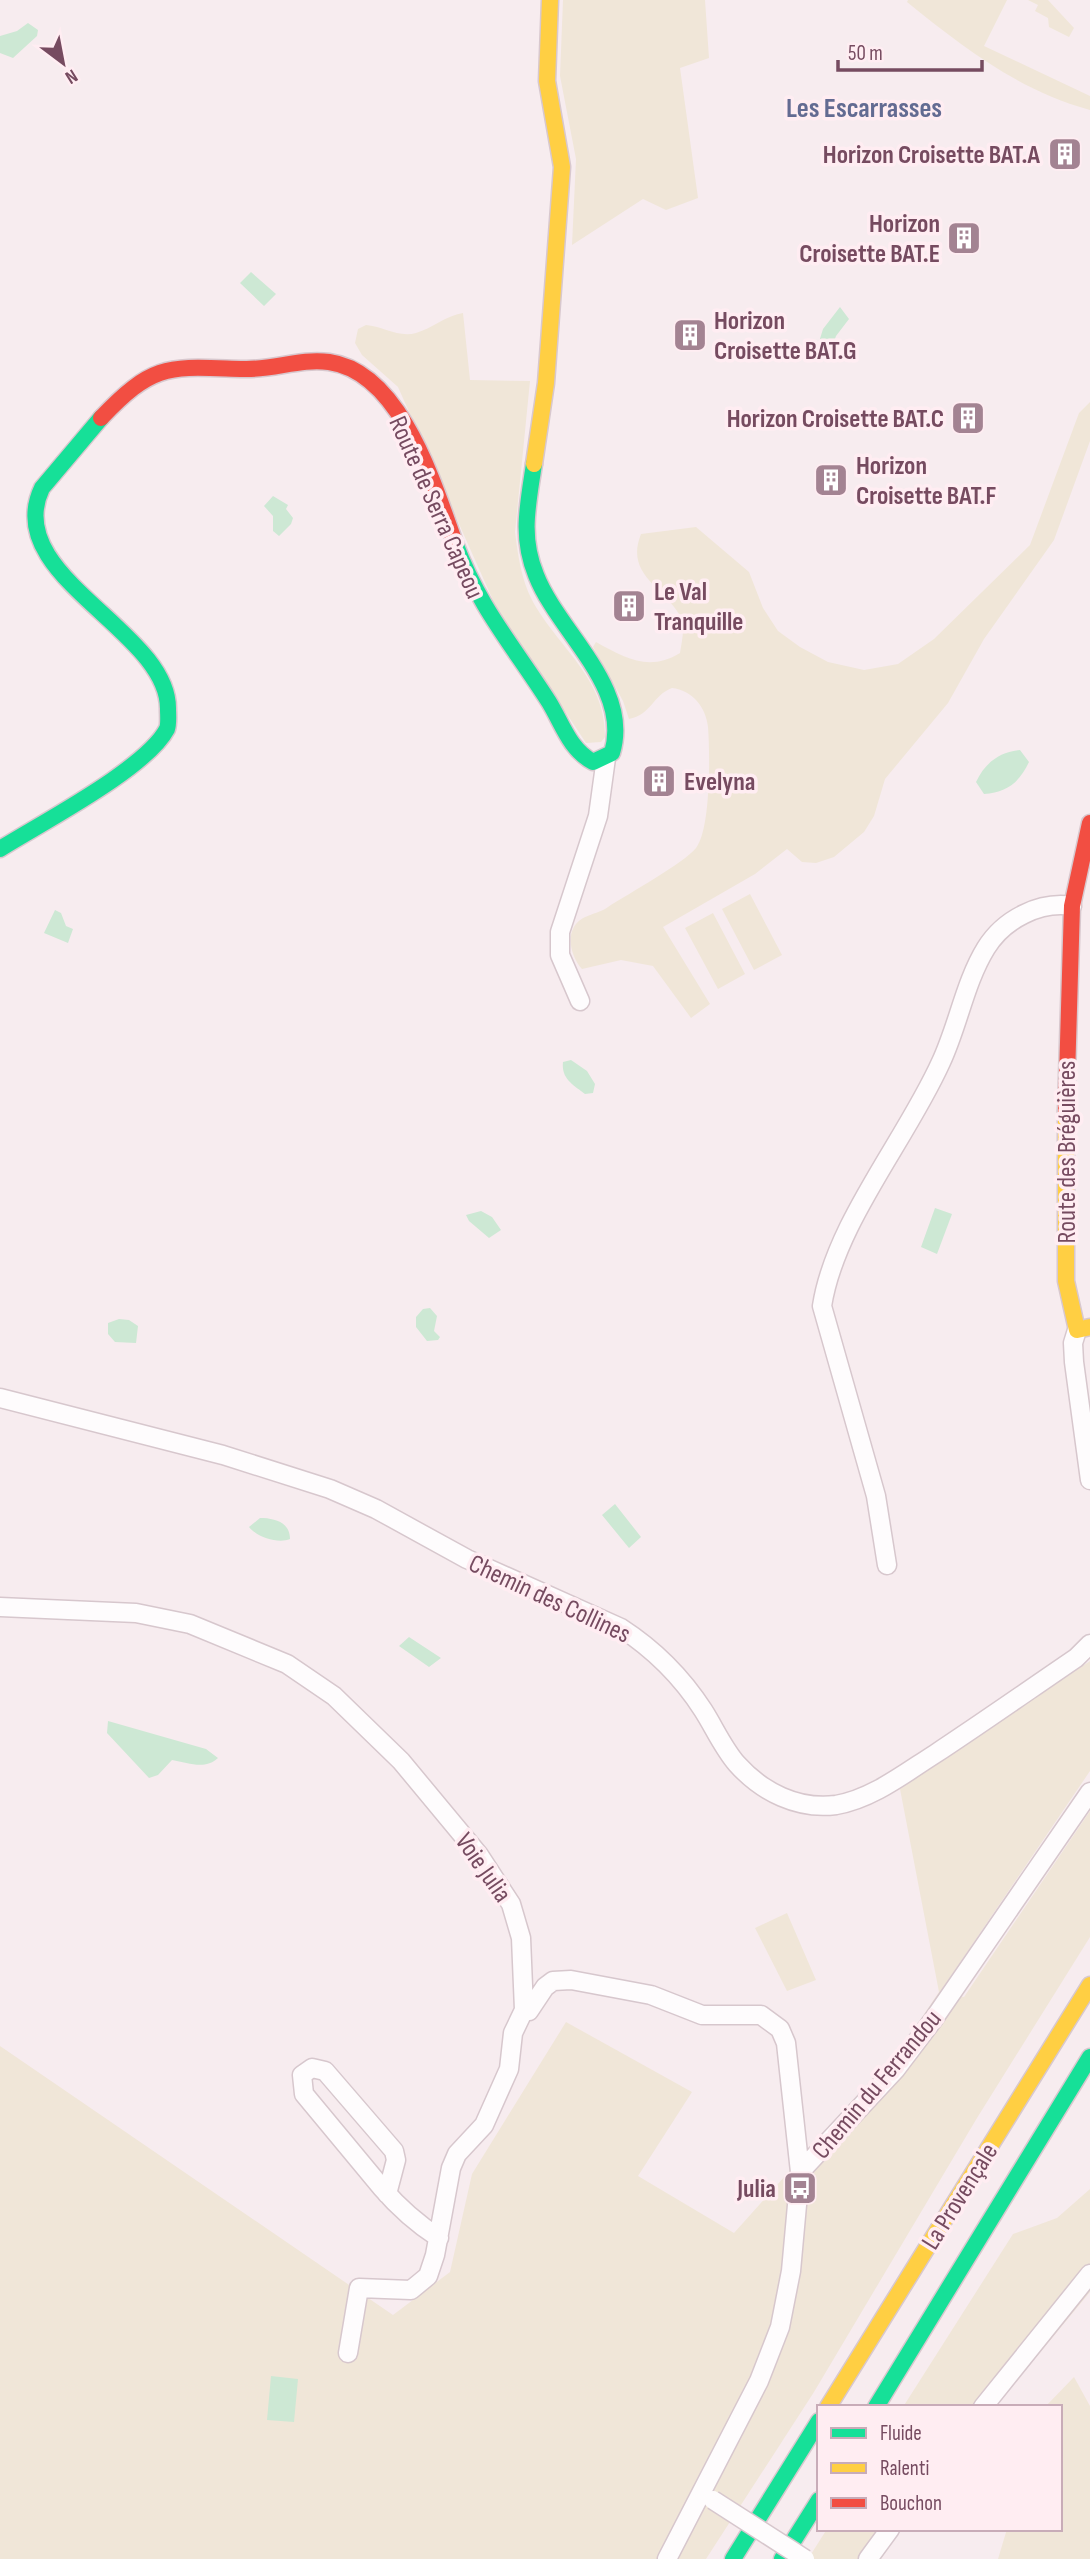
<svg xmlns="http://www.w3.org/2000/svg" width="1090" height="2559" font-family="'Sofia Sans Condensed',sans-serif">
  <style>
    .green { fill: #f0e6d8 }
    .water { fill: #cde8d4 }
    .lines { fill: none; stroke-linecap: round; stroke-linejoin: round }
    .street-casing { stroke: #d7c7cd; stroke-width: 21 }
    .fast-casing { stroke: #d8c8ce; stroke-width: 19 }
    .slow-casing { stroke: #d8c8ce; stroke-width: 19 }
    .jam-casing { stroke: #d8c8ce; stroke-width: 19 }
    .street { stroke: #fefcfd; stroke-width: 18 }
    .fast { stroke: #16e098; stroke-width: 16 }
    .slow { stroke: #ffcf43; stroke-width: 16 }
    .jam { stroke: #f24e42; stroke-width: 16 }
    .street-bridge-casing { stroke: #d7c7cd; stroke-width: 21; stroke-linecap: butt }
    .street-bridge { stroke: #fefcfd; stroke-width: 18 }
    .labels { text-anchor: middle; stroke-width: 7; stroke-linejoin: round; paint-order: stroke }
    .poi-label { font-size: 26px; font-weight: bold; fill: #764b60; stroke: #ffedf2; text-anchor: end }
    .street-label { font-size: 26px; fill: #764b60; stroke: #ffedf2 }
    .neighbourhood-label { font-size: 28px; font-weight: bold; fill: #636b92; stroke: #ffedf2 }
  </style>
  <rect width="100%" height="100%" fill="#f7ecef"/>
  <path class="green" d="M563,0H705L709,58L680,68L698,198L666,210L643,199L572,245L576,159L560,76Z
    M908,0H1007L984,46L1090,96V110C1018,90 964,48 907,2Z
    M1028,0H1048L1074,28L1069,37L1049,27L1048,18L1035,11L1038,5Z
    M463,313L470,380L530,381L515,532C518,555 521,579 532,600C558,648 606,678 605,737L601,742L586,743L496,607L398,387L362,355L355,343L358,329L366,325C382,326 399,338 416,333C433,328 445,316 463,313Z
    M1090,402V441L1054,540L984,639L948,703L885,779L874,816L864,832L834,857L816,863L802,862L787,849L755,874L663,927L710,1004L691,1018L653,966L621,960L582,969C573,959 567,941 573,929C580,914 597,915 608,907C628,894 684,863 696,848C711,829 710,752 708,727C706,707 692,690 672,688C653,695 651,715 629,719L623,701L593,647L596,642C625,658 649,672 680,653C682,640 686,625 679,614C662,586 625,574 641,534L696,527L749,572L763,608L778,631L800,647L828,662L864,670L898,664L934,639L1030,545L1079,413Z
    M750,894L782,955L754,970L722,909Z
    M713,913L745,974L718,989L685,928Z
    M1090,1661V1771L940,1992L964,1997L1090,1811V1937L977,2118L814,2392L706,2559H0V2046L393,2315L450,2272L472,2174L566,2022L692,2092L638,2176L734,2233L906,2041L939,1992L900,1789Z
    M787,1913L816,1980L787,1991L755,1928Z
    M1090,2189V2292L995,2407H903L1013,2234L1057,2218Z
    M1074,2377L1090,2406V2559H998L1007,2529H1060V2407H1045Z
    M827,2529H901L881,2559H808Z"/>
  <path class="water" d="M28,23L38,30L37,36L13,58L0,53V36L17,31Z
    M251,272L276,294L264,306L240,283Z
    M840,307L849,319L836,336L829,356L815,355L823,329Z
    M273,496L288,505L286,509L293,518L291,524L279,536L273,531V516L264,506Z
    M1020,750L1029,762C1019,783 1007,792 984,794L976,782C985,763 999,752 1020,750Z
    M55,910L61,913L66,926L73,929L68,943L44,933Z
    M571,1060L587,1071L595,1084L593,1093L585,1094C574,1085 561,1079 563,1062Z
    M935,1208L952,1214L937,1254L921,1247Z
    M481,1211L492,1217L501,1230L489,1238L469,1221L466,1215Z
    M430,1308L437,1316L434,1331L440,1337L438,1340L427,1341L416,1327V1317L423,1309Z
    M119,1319L129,1320L138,1326L136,1343L115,1342L108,1334V1323Z
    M615,1504L641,1537L629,1548L602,1515Z
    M260,1518C274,1518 290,1522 290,1539C278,1544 257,1537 249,1527Z
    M409,1637L441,1658L429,1667L399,1646Z
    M108,1721L206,1749L218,1758C205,1770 189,1763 172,1760L158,1775L149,1778L107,1733Z
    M271,2376L298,2379L294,2422L267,2420Z"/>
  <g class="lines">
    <g class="street-casing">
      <path id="street" d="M580,1001L560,955V932L598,816L606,758
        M1077,1330L1073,1343L1074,1362L1090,1480
        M0,1398L223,1455L330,1489L376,1509L467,1559L621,1628C655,1650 681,1676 703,1710C714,1727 723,1748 737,1764C762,1792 798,1810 836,1805C872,1799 905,1773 935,1754C982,1723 1029,1690 1076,1658L1090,1644
        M887,1565L876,1496L822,1306C835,1223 906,1140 941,1062C958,1026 965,982 986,948C1004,919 1040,901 1072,906
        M0,1607L136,1613L190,1624L287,1664L334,1696L401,1761L479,1855L511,1904L521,1938L524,2010L513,2033L509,2069L484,2125L457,2154L451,2168L435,2255L428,2276L411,2290L359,2288L348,2353
        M524,2010L529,2011L545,1987L553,1981L571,1980L651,1995L702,2015H761L780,2029L786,2043L800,2172L791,2271L780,2327L759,2381L667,2559
        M800,2172L896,2069L933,2020L1090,1792
        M387,2194L396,2160L394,2151L325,2071L312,2068L302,2075L304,2094L382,2188C400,2209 416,2223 439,2238
        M983,2407L1090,2274
        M868,2559L890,2529"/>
    </g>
    <g class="fast-casing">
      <path id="fast" d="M455,543C480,609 512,644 549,702C562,723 569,749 593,762L612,753C632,687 558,632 536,575C520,536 528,505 534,464
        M0,849C41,823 146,769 167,729C169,724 168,715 168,709C169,630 0,576 42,488L101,418
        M876,2407L1090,2057
        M733,2559L819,2421
        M782,2559L819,2500"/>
    </g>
    <g class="slow-casing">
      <path id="slow" d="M534,464L546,383L562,167L547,81L550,0
        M1066,1111V1281L1077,1330L1090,1327
        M828,2407L1090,1985"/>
    </g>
    <g class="jam-casing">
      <path id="jam" d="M101,418C155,361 170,367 244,369C273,370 301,358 329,362C401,372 434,485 455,543
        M1066,1111L1072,906L1090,823"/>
    </g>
    <use href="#street" class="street"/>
    <use href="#fast" class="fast"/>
    <use href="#slow" class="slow"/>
    <use href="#jam" class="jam"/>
    <g class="street-bridge-casing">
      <path id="street-bridge" d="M713,2500L805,2559"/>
    </g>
    <use href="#street-bridge" class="street-bridge"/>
  </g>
  <defs>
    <g id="building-square" transform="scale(1.75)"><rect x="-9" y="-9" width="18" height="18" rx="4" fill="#a38392" stroke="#ffedf2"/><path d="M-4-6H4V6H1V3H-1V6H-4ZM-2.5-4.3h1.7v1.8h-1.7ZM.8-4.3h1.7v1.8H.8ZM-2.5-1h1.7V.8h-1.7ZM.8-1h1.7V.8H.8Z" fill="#fff"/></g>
    <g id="bus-square" transform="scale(1.75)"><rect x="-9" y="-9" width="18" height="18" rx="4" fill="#a38392" stroke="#ffedf2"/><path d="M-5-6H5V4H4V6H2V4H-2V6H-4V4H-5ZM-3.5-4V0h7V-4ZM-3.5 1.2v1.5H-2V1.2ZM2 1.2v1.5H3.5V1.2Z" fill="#fff"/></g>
  </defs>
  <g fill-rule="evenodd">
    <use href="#building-square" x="1065" y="154"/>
    <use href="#building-square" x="964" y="238"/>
    <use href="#building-square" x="690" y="335"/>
    <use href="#building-square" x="968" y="418"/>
    <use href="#building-square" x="831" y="480"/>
    <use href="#building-square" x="629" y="606"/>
    <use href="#building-square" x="659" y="781"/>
    <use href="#bus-square" x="800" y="2188"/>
  </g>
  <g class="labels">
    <g class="poi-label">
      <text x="1040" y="163">Horizon Croisette BAT.A</text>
      <text x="940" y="232">Horizon<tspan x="940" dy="30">Croisette BAT.E</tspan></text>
      <text x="714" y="329" text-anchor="start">Horizon<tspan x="714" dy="30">Croisette BAT.G</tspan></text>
      <text x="944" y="427">Horizon Croisette BAT.C</text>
      <text x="856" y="474" text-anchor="start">Horizon<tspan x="856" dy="30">Croisette BAT.F</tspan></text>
      <text x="654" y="600" text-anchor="start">Le Val<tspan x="654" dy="30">Tranquille</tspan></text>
      <text x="684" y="790" text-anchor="start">Evelyna</text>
      <text x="776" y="2197">Julia</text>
    </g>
    <g class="street-label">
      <text transform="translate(437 507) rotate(66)" y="9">Route de Serra Capeou</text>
      <text transform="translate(1066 1152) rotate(-90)" y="9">Route des Bréguières</text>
      <text transform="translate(550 1598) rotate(25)" y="9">Chemin des Collines</text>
      <text transform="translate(484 1867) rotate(55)" y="9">Voie Julia</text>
      <text transform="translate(876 2084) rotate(-50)" y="9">Chemin du Ferrandou</text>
      <text transform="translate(959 2196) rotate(-58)" y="9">La Provençale</text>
    </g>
    <g class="neighbourhood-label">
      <text x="864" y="117">Les Escarrasses</text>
    </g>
  </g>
  <rect x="817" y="2405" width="245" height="126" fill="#ffedf2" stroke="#c8acb8" stroke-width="2"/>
  <rect x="831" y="2428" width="35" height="10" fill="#16e098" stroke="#c8acb8" stroke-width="2"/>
  <text x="880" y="2440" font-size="21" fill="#764b60">Fluide</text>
  <rect x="831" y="2463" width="35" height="10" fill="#ffcf43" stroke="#c8acb8" stroke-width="2"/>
  <text x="880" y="2475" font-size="21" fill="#764b60">Ralenti</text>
  <rect x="831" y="2498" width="35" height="10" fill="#f24e42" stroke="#c8acb8" stroke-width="2"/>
  <text x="880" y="2510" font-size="21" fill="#764b60">Bouchon</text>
  <g transform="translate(63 63) rotate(148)" stroke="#ffedf2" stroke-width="5" paint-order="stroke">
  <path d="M0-5L12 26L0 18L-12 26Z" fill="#764b60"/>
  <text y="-10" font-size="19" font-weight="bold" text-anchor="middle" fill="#764b60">N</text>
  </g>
  <path d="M838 60v10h144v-10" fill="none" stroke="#764b60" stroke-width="3.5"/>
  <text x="848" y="60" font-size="21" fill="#764b60" stroke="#ffedf2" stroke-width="5" paint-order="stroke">50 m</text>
</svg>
